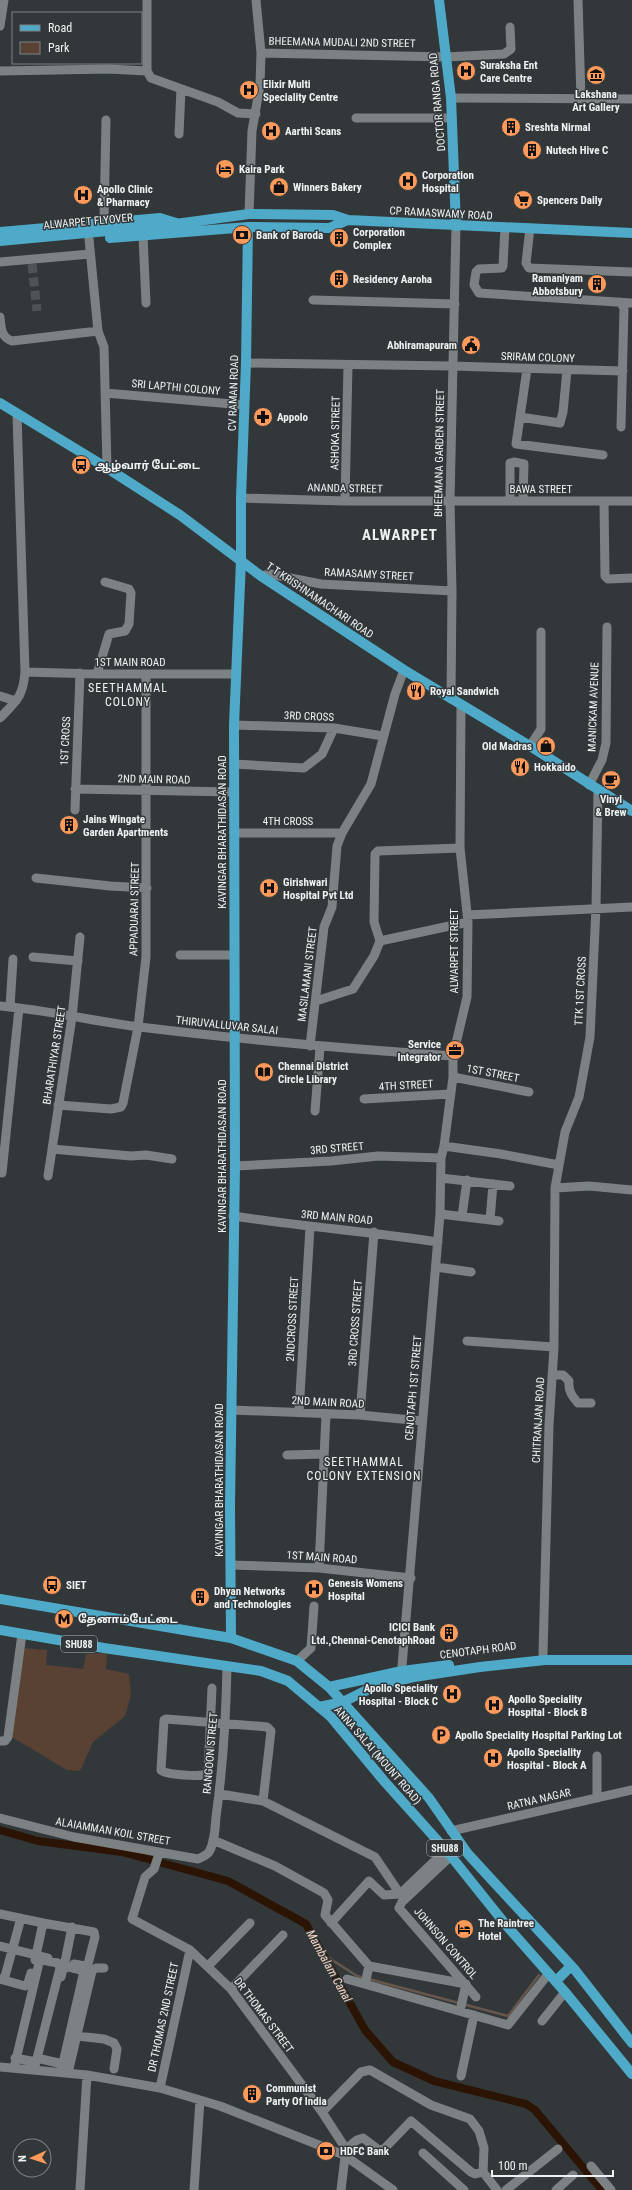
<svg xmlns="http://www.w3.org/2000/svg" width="632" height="2190" font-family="'Roboto Condensed','Noto Sans Tamil',sans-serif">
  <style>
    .green { fill: #594234 }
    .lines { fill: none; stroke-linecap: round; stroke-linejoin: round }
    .stream { stroke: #66574c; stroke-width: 2.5 }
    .canal { stroke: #2c1405; stroke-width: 8 }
    .minor-tunnel { stroke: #4e5456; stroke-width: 9; stroke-dasharray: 9 4.5; stroke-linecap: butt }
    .minor { stroke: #7c8284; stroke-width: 9 }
    .major { stroke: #4eaac8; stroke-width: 10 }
    .labels { text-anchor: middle; stroke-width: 3; stroke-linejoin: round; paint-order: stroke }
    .shield { fill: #32383a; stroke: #b6babc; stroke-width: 1 }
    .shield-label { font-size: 10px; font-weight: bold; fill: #eef2f3 }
    .street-label { font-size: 11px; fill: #eef2f3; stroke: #32383a }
    .poi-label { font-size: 11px; font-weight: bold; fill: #eef2f3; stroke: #32383a; text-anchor: start }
    .neighbourhood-label { font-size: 12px; letter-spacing: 1px; fill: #eef2f3; stroke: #32383a }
    .water-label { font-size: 12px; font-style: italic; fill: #fcd9c6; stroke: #32383a }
    .district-label { font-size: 15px; font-weight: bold; letter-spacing: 1px; fill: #eef2f3; stroke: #32383a }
  </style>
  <rect width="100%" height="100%" fill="#32383a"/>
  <path class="green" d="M23,1648L47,1650L46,1665L83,1669L86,1654L107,1653L106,1669L129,1674L131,1695L125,1716L93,1742L80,1771L67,1770L12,1737Z"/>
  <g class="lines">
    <path class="stream" d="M323,1954L357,1976L508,2016L539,1975"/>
    <path class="canal" d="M0,1830L38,1841L122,1852L228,1881L306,1924L365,2030L393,2062L434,2081L526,2104L535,2110L602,2190"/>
    <path class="minor-tunnel" d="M32,264L37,311"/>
    <path class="minor" d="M147,0V71L151,78L218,102L238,113L256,114
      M578,0L581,98
      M0,26L4,0
      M261,53L446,57L504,54L511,49L510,27
      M0,71L109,69L147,71
      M451,98L632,99
      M356,118H452
      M179,134L181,89
      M249,214L252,131L260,85L261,53L256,0
      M104,222L106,120
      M505,227L503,266L502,268L479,269L476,272L474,285L479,293L632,303
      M530,228L526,263L529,268L632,272
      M143,236L146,303
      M89,239L98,331L104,347L107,468
      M0,262L90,254
      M313,300L455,304
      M620,302L624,308L621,427
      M0,317C1,328 1,337 12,341L98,331
      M246,363L452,366L623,371
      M527,369L516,444L603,455
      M105,393L244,405
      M520,417L560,423L563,412L567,370
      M241,498L345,501H632
      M345,501L348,365
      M510,501V463L514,462L524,464L523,501
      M604,501L605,576L608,579L632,578
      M261,576L270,574L321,584L452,591
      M25,672L97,674H235
      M97,674L109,634L125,631L129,624L131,593L129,589L105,582
      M0,696L16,701
      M451,699L452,591L450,501L456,226
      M0,718C17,700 23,697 25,672L17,414
      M234,725L334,728L383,736
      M530,746L541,729V632
      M234,764L304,768L322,754L334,728
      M589,785L602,760L606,743L607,627
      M75,789L234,792
      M75,810L80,673
      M234,833H342
      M36,878L110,886L147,888
      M467,915L632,907
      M380,941L374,922L375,854L378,851L460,848
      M180,955H234
      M33,957L78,961
      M316,1001L353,989L374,956L380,941L468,922
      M0,1006C47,1010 93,1021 140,1027C245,1040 349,1049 453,1056
      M10,1007L13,959
      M310,1046L324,927L332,907L337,846L342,833L371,784L395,694L404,670
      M453,1077L529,1092
      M364,1099L450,1094
      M58,1105L111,1109L121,1107L123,1103L138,1027L146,957V675
      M315,1111L320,1047
      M444,1146L501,1154L559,1165
      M52,1149L131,1156L146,1155L172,1159
      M235,1166L331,1161L378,1156L441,1158
      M2,1173L19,1008
      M48,1176L72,1017L80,937
      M441,1178L510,1186
      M555,1188L589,1186L632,1190
      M440,1214L499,1221
      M233,1216C301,1226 370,1232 438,1242
      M462,1216L467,1180
      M490,1220L493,1184
      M436,1267L471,1272
      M467,1341L554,1347
      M552,1375H563L569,1381C568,1391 572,1396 578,1403H591
      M232,1410L360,1415L422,1421
      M299,1412L310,1227
      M360,1415L374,1232
      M287,1455L324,1454
      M231,1565L319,1568L411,1578
      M319,1568L326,1414
      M543,1654L549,1425L554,1347L555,1188L565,1132L579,1097L590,1037L596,908L598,791
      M297,1661L311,1648L314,1606
      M401,1678L440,1214L441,1158L444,1146L453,1077V1056L467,997L468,922L460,848L461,706
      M212,1688L208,1774C201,1777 166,1775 161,1770L164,1720L166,1719L257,1726L267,1727L271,1731L263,1801
      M0,1741H5L8,1737L22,1634
      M220,1794L263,1801L375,1857L400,1894
      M597,1798V1756
      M0,1818L74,1837L198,1859C202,1857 206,1856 209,1852C215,1842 215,1828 216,1817C223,1767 226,1717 227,1667
      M451,1831L632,1790
      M213,1840L275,1866L324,1893L328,1900L325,1915L369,1966L466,1984L460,2011
      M159,1854L154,1869L145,1877L132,1919L190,1950L231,1989L322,2112L346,2149L341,2190
      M451,1856L402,1902L399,1908L476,1997
      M0,1914L43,1923L35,1960
      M43,1923L94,1932L95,1937L88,1964L85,1966L74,1964
      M331,1923L369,1881L384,1895L400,1894L446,1850
      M0,1946L48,1958
      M65,1962L72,1927
      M208,1966L250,1923
      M61,1977L63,1969L68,1967L84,1971L61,2072
      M0,1979L25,1986L28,1983L31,1973
      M347,1979L508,2025L549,1973
      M4,1980L21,1918
      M365,1984L369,1966
      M231,1989L283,1935
      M542,2021L565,1992
      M77,2036L104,2039L114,2043L117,2049L114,2069
      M15,2058L36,2062
      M41,2059L63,2064
      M0,2067L87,2075L160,2088L220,2106L344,2155L393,2190
      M14,2068L39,1963L42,1960L58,1963L60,1968L34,2070
      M68,2073L92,1971L96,1968H104
      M461,2076L474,2015
      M160,2088L190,1950
      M322,2112L361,2072L370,2070L431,2105L470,2119L479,2131L484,2148L483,2172L497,2190
      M346,2149L357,2140L363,2138L379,2150L384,2149L411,2121L471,2172L475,2174L483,2172
      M423,2153L464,2190
      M591,2166L611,2190
      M80,2190L87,2075
      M194,2190L200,2100
      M506,2190L558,2149
      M556,2190L573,2175"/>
    <path class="major" d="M439,0L451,98L456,226
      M0,232L160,218L176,223
      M110,238L248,227L329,228L348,220
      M0,241L161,226L249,214L333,215L348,220L632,233
      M0,403L107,468L180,515L261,576L404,670L530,746L632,811
      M0,1599L231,1638L297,1661L329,1687L429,1798L468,1854L575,1970L632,2043
      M0,1630L104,1648L261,1671L288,1681L331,1717L384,1781L446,1850L506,1925L565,1992L632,2074
      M231,1638L230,1505L235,1166L234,725L241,561V498L246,363L248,227
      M329,1687L402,1671L449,1665
      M319,1707L343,1702L377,1685L414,1677L480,1667L545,1660H632
      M556,1981L571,1966"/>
  </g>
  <defs>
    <g id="hospital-disc" transform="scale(1)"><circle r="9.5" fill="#ff9a5b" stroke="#32383a"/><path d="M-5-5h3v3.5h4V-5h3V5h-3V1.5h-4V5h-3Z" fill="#111"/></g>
    <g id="museum-disc" transform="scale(1)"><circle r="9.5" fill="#ff9a5b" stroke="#32383a"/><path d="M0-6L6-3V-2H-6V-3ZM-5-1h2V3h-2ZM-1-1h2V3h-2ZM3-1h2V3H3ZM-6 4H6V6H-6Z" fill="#111"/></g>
    <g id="building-disc" transform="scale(1)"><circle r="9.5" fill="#ff9a5b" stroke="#32383a"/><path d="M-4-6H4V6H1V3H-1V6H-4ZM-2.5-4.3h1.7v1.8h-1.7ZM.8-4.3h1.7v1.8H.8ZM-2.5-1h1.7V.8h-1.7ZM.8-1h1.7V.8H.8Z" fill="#111"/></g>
    <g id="hotel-disc" transform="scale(1)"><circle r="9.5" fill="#ff9a5b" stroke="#32383a"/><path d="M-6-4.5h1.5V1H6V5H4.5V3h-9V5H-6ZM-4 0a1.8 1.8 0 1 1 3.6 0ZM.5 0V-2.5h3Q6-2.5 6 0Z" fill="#111"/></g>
    <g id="shop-disc" transform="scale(1)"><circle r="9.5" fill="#ff9a5b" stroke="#32383a"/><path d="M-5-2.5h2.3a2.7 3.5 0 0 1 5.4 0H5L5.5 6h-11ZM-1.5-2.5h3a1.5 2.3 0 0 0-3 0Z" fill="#111"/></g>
    <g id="supermarket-disc" transform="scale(1)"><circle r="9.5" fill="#ff9a5b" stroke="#32383a"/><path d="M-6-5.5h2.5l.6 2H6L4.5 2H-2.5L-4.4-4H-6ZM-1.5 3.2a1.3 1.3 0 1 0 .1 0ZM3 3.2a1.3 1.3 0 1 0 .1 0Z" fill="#111"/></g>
    <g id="bank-disc" transform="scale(1)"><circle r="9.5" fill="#ff9a5b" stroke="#32383a"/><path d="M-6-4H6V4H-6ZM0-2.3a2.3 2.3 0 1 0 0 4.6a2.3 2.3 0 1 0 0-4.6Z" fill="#111"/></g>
    <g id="civic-disc" transform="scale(1)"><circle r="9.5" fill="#ff9a5b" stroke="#32383a"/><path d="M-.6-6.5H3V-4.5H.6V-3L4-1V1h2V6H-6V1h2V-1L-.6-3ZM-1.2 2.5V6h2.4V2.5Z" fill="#111"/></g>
    <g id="pharmacy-disc" transform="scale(1)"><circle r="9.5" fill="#ff9a5b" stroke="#32383a"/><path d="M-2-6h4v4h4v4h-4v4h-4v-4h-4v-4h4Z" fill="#111"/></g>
    <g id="bus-disc" transform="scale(1)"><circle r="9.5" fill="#ff9a5b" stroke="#32383a"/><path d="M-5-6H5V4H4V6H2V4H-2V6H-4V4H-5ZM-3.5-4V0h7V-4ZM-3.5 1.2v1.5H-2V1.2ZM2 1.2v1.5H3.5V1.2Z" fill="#111"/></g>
    <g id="restaurant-disc" transform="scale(1)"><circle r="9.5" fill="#ff9a5b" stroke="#32383a"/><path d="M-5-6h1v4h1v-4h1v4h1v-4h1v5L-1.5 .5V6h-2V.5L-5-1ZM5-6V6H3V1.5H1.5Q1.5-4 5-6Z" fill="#111"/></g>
    <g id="cafe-disc" transform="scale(1)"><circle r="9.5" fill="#ff9a5b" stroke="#32383a"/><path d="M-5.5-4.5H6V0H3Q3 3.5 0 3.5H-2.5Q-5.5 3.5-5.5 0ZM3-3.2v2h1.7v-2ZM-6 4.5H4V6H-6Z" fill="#111"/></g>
    <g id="office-disc" transform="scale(1)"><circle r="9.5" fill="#ff9a5b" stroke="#32383a"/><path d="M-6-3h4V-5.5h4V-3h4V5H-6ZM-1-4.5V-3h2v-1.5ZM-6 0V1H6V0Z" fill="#111"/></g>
    <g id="library-disc" transform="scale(1)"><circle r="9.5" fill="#ff9a5b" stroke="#32383a"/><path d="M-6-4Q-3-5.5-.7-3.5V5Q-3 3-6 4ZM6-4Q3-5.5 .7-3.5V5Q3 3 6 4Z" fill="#111"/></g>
    <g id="metro-disc" transform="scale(1)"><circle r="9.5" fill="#ff9a5b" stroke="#32383a"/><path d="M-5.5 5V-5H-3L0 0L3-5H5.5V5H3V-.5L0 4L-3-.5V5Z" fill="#111"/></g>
    <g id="parking-disc" transform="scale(1)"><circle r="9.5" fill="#ff9a5b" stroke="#32383a"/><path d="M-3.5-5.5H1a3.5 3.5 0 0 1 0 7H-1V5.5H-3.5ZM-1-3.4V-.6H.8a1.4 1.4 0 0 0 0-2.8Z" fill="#111"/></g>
  </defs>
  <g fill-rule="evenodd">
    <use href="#hospital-disc" x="466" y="71"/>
    <use href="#museum-disc" x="596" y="75"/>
    <use href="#hospital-disc" x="249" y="90"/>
    <use href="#building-disc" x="511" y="127"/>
    <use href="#hospital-disc" x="271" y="131"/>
    <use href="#building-disc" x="532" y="150"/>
    <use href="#hotel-disc" x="225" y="169"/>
    <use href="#hospital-disc" x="408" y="181"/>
    <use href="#shop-disc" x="279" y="187"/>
    <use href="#hospital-disc" x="83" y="195"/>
    <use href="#supermarket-disc" x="523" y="200"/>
    <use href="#bank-disc" x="242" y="235"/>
    <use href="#building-disc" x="339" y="238"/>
    <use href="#building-disc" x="339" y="279"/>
    <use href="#building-disc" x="597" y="284"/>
    <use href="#civic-disc" x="471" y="345"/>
    <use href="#pharmacy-disc" x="263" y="417"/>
    <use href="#bus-disc" x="81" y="465"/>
    <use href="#restaurant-disc" x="416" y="691"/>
    <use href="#shop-disc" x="546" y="746"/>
    <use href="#restaurant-disc" x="520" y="767"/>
    <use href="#cafe-disc" x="611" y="780"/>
    <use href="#building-disc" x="69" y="825"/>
    <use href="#hospital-disc" x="269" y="888"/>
    <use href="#office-disc" x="455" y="1050"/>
    <use href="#library-disc" x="264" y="1072"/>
    <use href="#bus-disc" x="52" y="1585"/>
    <use href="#hospital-disc" x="314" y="1589"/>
    <use href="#building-disc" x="200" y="1597"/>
    <use href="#metro-disc" x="64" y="1619"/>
    <use href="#building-disc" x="449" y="1633"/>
    <use href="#hospital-disc" x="452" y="1694"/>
    <use href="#hospital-disc" x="494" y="1705"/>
    <use href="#parking-disc" x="441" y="1735"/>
    <use href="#hospital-disc" x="493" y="1758"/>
    <use href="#hotel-disc" x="464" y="1929"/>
    <use href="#building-disc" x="252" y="2094"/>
    <use href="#bank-disc" x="326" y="2151"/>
  </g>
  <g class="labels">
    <g class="shield">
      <rect x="61" y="1636" width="36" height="16" rx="3"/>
      <rect x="427" y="1840" width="36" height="16" rx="3"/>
    </g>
    <g class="shield-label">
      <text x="79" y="1648">SHU88</text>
      <text x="445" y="1852">SHU88</text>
    </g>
    <g class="street-label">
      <text transform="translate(342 42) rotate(1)" y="4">BHEEMANA MUDALI 2ND STREET</text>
      <text transform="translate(437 102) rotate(-95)" y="4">DOCTOR RANGA ROAD</text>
      <text transform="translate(441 213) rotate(3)" y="4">CP RAMASWAMY ROAD</text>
      <text transform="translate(88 221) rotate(-5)" y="4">ALWARPET FLYOVER</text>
      <text transform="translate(538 357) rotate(2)" y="4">SRIRAM COLONY</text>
      <text transform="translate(176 387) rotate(5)" y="4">SRI LAPTHI COLONY</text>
      <text transform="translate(233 393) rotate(-88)" y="4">CV RAMAN ROAD</text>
      <text transform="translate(335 433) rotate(-89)" y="4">ASHOKA STREET</text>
      <text transform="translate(439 453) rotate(-89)" y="4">BHEEMANA GARDEN STREET</text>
      <text transform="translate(345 488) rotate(1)" y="4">ANANDA STREET</text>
      <text x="541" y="493">BAWA STREET</text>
      <text transform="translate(369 574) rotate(3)" y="4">RAMASAMY STREET</text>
      <text transform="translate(320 600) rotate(34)" y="4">T T KRISHNAMACHARI ROAD</text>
      <text x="130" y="666">1ST MAIN ROAD</text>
      <text transform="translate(593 707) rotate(-88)" y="4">MANICKAM AVENUE</text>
      <text transform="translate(309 716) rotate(2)" y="4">3RD CROSS</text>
      <text transform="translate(65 741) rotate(-87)" y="4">1ST CROSS</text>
      <text transform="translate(154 779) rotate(1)" y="4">2ND MAIN ROAD</text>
      <text x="288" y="825">4TH CROSS</text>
      <text transform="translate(222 832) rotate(-90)" y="4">KAVINGAR BHARATHIDASAN ROAD</text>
      <text transform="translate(134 909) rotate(-89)" y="4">APPADUARAI STREET</text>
      <text transform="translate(454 951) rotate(-90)" y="4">ALWARPET STREET</text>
      <text transform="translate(307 974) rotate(-83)" y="4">MASILAMANI STREET</text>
      <text transform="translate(580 991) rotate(-87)" y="4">TTK 1ST CROSS</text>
      <text transform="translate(227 1025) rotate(6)" y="4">THIRUVALLUVAR SALAI</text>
      <text transform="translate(54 1055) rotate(-81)" y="4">BHARATHIYAR STREET</text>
      <text transform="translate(493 1073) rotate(11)" y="4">1ST STREET</text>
      <text transform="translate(406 1085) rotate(-3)" y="4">4TH STREET</text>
      <text transform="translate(337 1148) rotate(-5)" y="4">3RD STREET</text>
      <text transform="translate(222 1156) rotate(-90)" y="4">KAVINGAR BHARATHIDASAN ROAD</text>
      <text transform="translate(337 1217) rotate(5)" y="4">3RD MAIN ROAD</text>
      <text transform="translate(292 1319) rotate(-87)" y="4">2NDCROSS STREET</text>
      <text transform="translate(355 1323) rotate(-86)" y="4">3RD CROSS STREET</text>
      <text transform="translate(413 1388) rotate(-85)" y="4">CENOTAPH 1ST STREET</text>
      <text transform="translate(328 1402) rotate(3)" y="4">2ND MAIN ROAD</text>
      <text transform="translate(538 1420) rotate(-87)" y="4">CHITRANJAN ROAD</text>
      <text transform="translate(219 1480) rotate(-90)" y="4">KAVINGAR BHARATHIDASAN ROAD</text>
      <text transform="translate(322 1557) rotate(4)" y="4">1ST MAIN ROAD</text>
      <text transform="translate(478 1650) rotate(-7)" y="4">CENOTAPH ROAD</text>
      <text transform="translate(210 1753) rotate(-85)" y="4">RANGOON STREET</text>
      <text transform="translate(378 1755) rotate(49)" y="4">ANNA SALAI (MOUNT ROAD)</text>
      <text transform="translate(539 1799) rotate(-13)" y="4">RATNA NAGAR</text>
      <text transform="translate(113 1831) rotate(10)" y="4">ALAIAMMAN KOIL STREET</text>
      <text transform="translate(446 1943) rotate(49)" y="4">JOHNSON CONTROL</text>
      <text transform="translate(264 2015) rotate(53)" y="4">DR THOMAS STREET</text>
      <text transform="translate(163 2017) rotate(-78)" y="4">DR THOMAS 2ND STREET</text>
    </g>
    <g class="poi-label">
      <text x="480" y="69">Suraksha Ent<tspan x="480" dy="13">Care Centre</tspan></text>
      <text x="263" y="88">Elixir Multi<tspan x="263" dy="13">Speciality Centre</tspan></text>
      <text x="596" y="98" text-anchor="middle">Lakshana<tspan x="596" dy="13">Art Gallery</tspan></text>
      <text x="525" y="131">Sreshta Nirmal</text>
      <text x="285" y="135">Aarthi Scans</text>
      <text x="546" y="154">Nutech Hive C</text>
      <text x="239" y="173">Kaira Park</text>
      <text x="422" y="179">Corporation<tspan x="422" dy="13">Hospital</tspan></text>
      <text x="293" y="191">Winners Bakery</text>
      <text x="97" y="193">Apollo Clinic<tspan x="97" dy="13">&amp; Pharmacy</tspan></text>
      <text x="537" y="204">Spencers Daily</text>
      <text x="353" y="236">Corporation<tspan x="353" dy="13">Complex</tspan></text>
      <text x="256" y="239">Bank of Baroda</text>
      <text x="583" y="282" text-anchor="end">Ramaniyam<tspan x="583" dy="13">Abbotsbury</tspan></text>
      <text x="353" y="283">Residency Aaroha</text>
      <text x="457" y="349" text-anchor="end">Abhiramapuram</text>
      <text x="277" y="421">Appolo</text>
      <text x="95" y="469">ஆழ்வார் பேட்டை</text>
      <text x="430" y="695">Royal Sandwich</text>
      <text x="532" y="750" text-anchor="end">Old Madras</text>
      <text x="534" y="771">Hokkaido</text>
      <text x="611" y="803" text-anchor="middle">Vinyl<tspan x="611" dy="13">&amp; Brew</tspan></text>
      <text x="83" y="823">Jains Wingate<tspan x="83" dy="13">Garden Apartments</tspan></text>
      <text x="283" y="886">Girishwari<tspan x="283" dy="13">Hospital Pvt Ltd</tspan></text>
      <text x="441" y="1048" text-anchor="end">Service<tspan x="441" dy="13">Integrator</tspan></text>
      <text x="278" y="1070">Chennai District<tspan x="278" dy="13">Circle Library</tspan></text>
      <text x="328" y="1587">Genesis Womens<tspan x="328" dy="13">Hospital</tspan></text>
      <text x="66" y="1589">SIET</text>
      <text x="214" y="1595">Dhyan Networks<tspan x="214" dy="13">and Technologies</tspan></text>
      <text x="78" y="1623">தேனாம்பேட்டை</text>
      <text x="435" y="1631" text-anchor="end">ICICI Bank<tspan x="435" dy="13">Ltd.,Chennai-CenotaphRoad</tspan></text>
      <text x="438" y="1692" text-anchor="end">Apollo Speciality<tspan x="438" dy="13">Hospital - Block C</tspan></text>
      <text x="508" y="1703">Apollo Speciality<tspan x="508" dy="13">Hospital - Block B</tspan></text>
      <text x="455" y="1739">Apollo Speciality Hospital Parking Lot</text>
      <text x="507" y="1756">Apollo Speciality<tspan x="507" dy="13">Hospital - Block A</tspan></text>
      <text x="478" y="1927">The Raintree<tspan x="478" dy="13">Hotel</tspan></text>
      <text x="266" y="2092">Communist<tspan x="266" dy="13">Party Of India</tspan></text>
      <text x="340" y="2155">HDFC Bank</text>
    </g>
    <g class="neighbourhood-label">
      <text x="128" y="692">SEETHAMMAL<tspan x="128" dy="14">COLONY</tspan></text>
      <text x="364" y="1466">SEETHAMMAL<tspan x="364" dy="14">COLONY EXTENSION</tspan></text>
    </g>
    <g class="water-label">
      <text transform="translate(329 1966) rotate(61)" y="4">Mambalam Canal</text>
    </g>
    <g class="district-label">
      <text x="400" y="540">ALWARPET</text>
    </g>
  </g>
  <rect x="12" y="12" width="130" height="52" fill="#32383a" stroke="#7d8284"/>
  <rect x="20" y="25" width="20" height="6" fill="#4eaac8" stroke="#7d8284"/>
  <text x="48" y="32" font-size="12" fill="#eef2f3">Road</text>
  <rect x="20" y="42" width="20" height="12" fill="#594234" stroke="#7d8284"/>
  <text x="48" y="52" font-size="12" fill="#eef2f3">Park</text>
  <g transform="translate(32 2158) rotate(267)"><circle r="19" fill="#32383a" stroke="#7d8284"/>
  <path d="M0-3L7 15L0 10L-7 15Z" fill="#ff9a5b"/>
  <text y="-6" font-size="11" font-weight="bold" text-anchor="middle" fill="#eef2f3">N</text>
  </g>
  <path d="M492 2170v6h121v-6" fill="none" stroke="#eef2f3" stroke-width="2"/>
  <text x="498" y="2170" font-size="12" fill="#eef2f3" stroke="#32383a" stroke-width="3" paint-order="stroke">100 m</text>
</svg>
